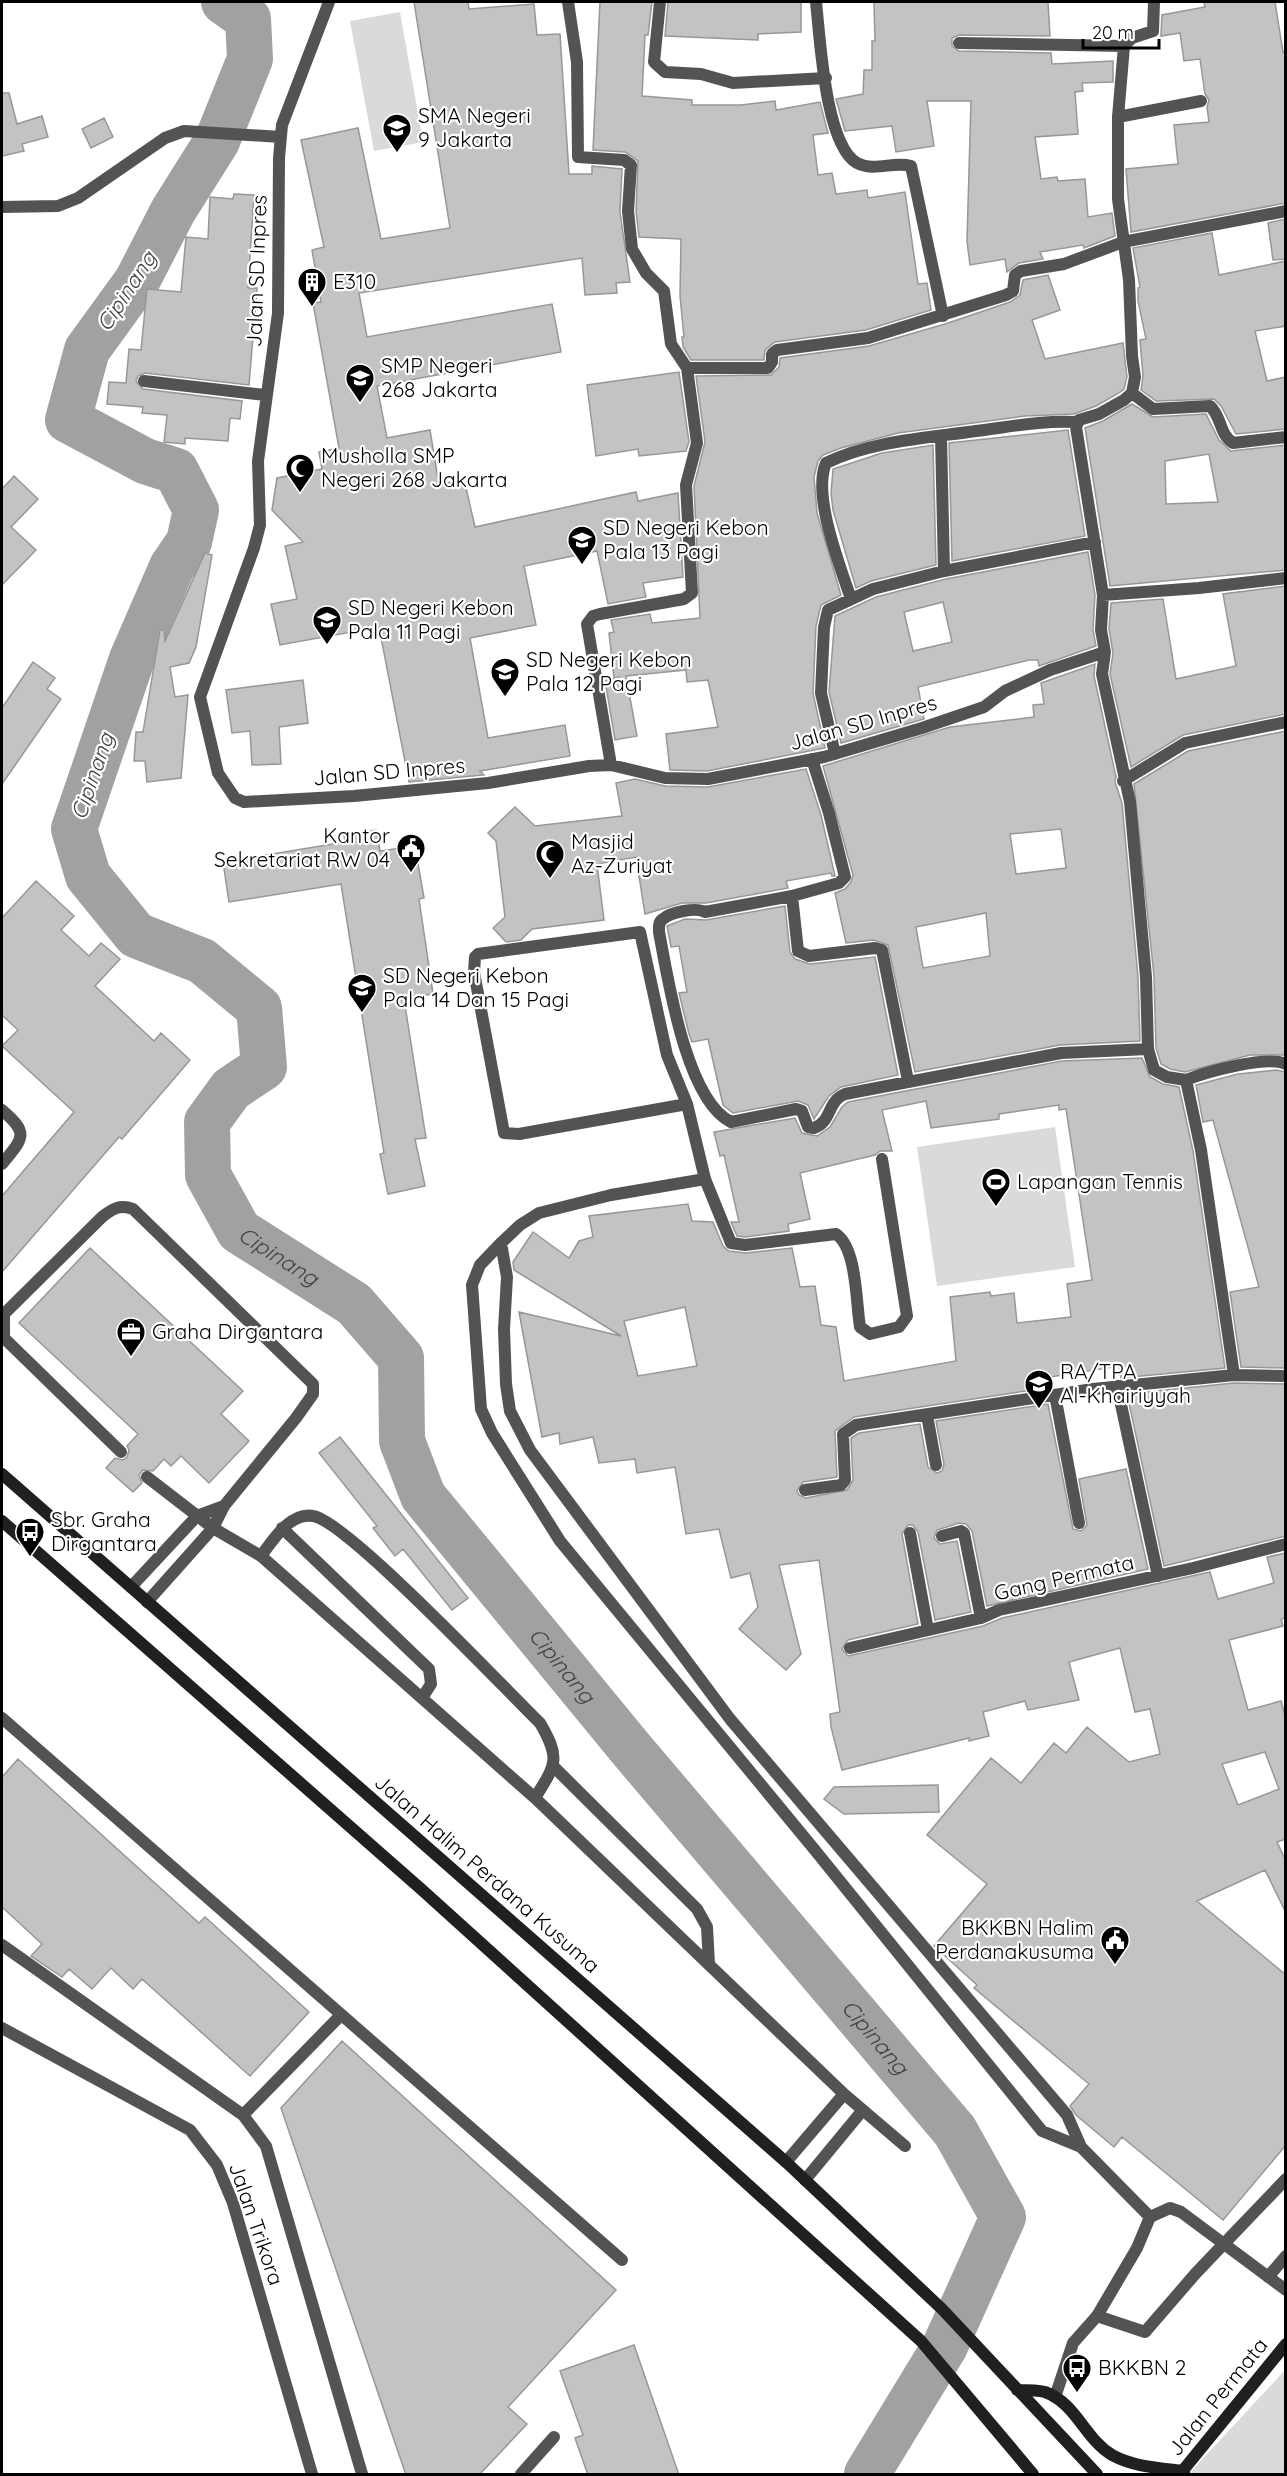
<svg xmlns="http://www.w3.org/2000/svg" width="1287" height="2476" font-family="Quicksand,sans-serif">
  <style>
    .green { fill: #dadada }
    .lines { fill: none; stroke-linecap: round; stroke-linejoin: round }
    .river { stroke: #a1a1a1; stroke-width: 46 }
    .building { fill: #c3c3c3; stroke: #979797; stroke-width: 1.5; fill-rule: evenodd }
    .lane { stroke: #535353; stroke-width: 12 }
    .street { stroke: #535353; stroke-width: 12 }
    .secondary { stroke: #202020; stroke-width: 12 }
    .labels { text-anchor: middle; stroke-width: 4.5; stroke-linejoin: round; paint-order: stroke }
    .poi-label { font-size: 21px; fill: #000; stroke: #fff; text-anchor: start }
    .street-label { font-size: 21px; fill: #000; stroke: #fff }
    .water-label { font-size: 22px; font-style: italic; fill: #424242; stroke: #fff }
  </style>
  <rect width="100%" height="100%" fill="#fff"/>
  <path class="green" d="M400,12L423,142L374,151L350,21Z
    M1055,1127L1075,1267L937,1286L917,1147Z
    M1285,2370V2474H1189L1198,2464Z"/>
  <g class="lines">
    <path class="river" id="s1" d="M224,2L248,19L250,59L217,141L173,211L137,281L87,350L68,420L145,461L176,471L196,510L189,542L172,567L132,659L74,829L88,876L136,935L202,961L259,1008L264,1067L231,1089L207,1122L208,1175L239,1231L354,1304L401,1358L402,1441L423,1496L631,1749L955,2131L1003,2217L945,2346L867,2474"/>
  </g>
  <path class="building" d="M414,2H468L469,9L534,4L537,35L560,34L569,174H592V166L622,169L620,212L630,282L616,283L617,293L585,295L582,258L359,293L367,337L552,304L561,352L377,386L387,438L430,430L439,485L464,479L475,527L636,492L638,501L678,493L683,577L643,583L646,597L608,604L597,551L524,566L536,625L470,638L488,738L565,725L570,756L480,771L484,775L409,782L379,627L280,645L271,604L297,599L285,546L303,542L272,510L277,478L322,469L319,452L339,448L313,303L321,302L312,250L324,247L301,140L358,128L381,239L450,228Z
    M600,2H652L648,35H645L642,96L692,100V105H741L775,101L776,110L820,102L828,133L813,135L818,175L832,173L836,194L867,190L868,198L905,192L918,284L927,283L931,310L866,330L775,342L765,350L764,360H691L683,347L682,337H684L680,296L681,239L639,237L636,211L638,161L625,152L593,150Z
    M668,2H801V32L758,34V40L665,36Z
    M874,2H1048L1050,36L959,35L952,38V46L959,51L1051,53L1052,64L1113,61V82L1082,83L1083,91L1075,92L1078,134L1035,137L1041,179L1057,177L1058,181L1085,179L1088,217L1112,213L1115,236L1084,248L1083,245L1040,252L1043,259L1019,263L1007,272L1005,259L970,265L967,241L971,101H927L934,146L896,152L892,126L845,131L836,99L863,94L864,70H872V41H875Z
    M1204,2H1275L1283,52L1286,51V203L1131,232L1126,169L1178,164L1174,125L1209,122L1207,107L1209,100L1205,94L1200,59L1184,61L1180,33L1161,36V34L1162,15L1205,7Z
    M2,93H9L17,124L42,116L48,137L22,144L24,151L2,156Z
    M104,118L113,137L91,148L82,129Z
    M234,194L254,195L248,288H257L249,385L145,373L138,376L136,381L143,389L242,401L240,419L230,418L228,441L185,438V444L164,442L167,415L142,413L143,407L107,404L109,382L126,383L129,349L141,350L147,289L181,292L186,237L208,239L210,197L233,199Z
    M1286,219V259L1273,260L1268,223Z
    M1212,233L1219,275L1286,261V326L1255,331L1267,381L1286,377V429L1236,434L1221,406L1214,399L1156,401L1141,390L1143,376L1140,340L1146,339L1138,301V288L1140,287L1133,248Z
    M1048,275L1060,310L1032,320L1045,359L1123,343L1127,377L1124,389L1119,393L1096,406L1074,414L1025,416L898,433L841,448L823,455L818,461L814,477L817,513L841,595L821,605L816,626L813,693L825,748L707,771L670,770L666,734L718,727L708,680L687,682L686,670L626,676L637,736L615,740L605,680L620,677L614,678L609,633L614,632L611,620L650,614L652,623L700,618L694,486L705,442L696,376L771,375L779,367L780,358L869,346L945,324L1010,302L1020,295L1023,280Z
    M679,372L689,442L686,451L639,456L638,449L596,456L587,385Z
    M1132,404L1153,417L1206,414L1219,440L1231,451L1286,445V570L1110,586L1085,428L1103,421ZM1209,454L1218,502L1166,504L1165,461Z
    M1068,430L1085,536L952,561L949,443Z
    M933,445L936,565L871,581L856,588L833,510L831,493L833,469L882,453Z
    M14,476L38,499L11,527L36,550L2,585V489Z
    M1088,552L1095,595L1093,630L1096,646L1039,666L1038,660H1029L918,687L924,719L841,743L829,692L835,616L876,597L946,579ZM943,602L952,642L913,651L904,612Z
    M205,553L212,555L196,647L189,663L170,667L175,697L188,695L181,778L147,782L145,761H134L136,732H143L160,630H164L165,641Z
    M1286,586V714L1183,735L1131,767L1110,674L1113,653L1109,629L1111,603L1163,599L1176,679L1236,666L1223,594Z
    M33,662L55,678L47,689L61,699L2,784V708Z
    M1095,664L1094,676L1116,777L1115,782L1122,803L1138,977L1140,1041L1060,1045L915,1072L888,945L874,940L846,943L835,893L845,889L851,882L853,875L823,766L950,727L1034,717L1033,705L1044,704L1041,683ZM1061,829L1066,868L1016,874L1010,834ZM986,913L990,956L923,968L916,927Z
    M303,680L308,723L279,727L281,764L252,765L250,731L232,733L226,690Z
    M1286,731V1055H1250L1185,1072L1170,1069L1161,1064L1156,1048L1154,976L1134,784L1188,751Z
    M806,769L821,815L835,876H832L831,873L786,881L788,888L706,903H682L645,914L636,857L597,864L604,920L532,929L521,940L506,942L493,928L505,917L496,841L488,833L515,807L535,826L622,816L616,783L635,779L665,786L708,787Z
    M376,830L380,851L415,846L424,898L419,899L433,994L404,999L426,1138L415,1139L425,1186L388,1194L380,1154L384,1153L341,884L229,902L223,862L345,842L344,835Z
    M36,881L74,916L61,930L89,956L101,943L120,959L95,986L154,1041L161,1033L190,1060L122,1139L119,1137L2,1272V1196L74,1112L2,1046L18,1030L2,1015V918Z
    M785,906L790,952L795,959L810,964L875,957L898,1075L841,1087L829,1096L814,1119L808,1105L798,1101L733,1113L723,1105L708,1039L692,1042L689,1034L679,993L687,992L679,946L671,947L667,926L685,919L706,920Z
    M1142,1058L1150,1077L1163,1084L1179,1087L1193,1151L1225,1368L1121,1378L1119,1366L1050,1377L1052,1387L854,1417L835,1431L837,1477L803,1482L797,1491L799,1495L806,1498L847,1490L853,1480L851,1438L859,1433L920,1424L928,1467L937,1473L942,1471L944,1464L936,1421L1048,1404L1073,1529L1081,1531L1087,1525L1079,1479L1126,1469L1148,1569L987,1606L972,1531L966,1524L959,1523L937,1530L934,1538L940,1544L957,1541L971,1612L935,1620L918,1532L913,1525H908L902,1534L918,1624L848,1640L842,1649L848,1656L983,1626L1002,1618L1210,1572L1218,1599L1274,1583L1267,1557L1286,1553V1618L1281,1619L1283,1626L1229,1640L1248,1710L1281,1701L1286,1719V1839L1277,1842L1286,1861V1913L1265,1870L1197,1901L1286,1975V2145L1223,2220L1122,2137L1114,2147L1076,2115L1070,2106L1089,2084L974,1988L977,1985L934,1946L987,1884L927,1835L991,1758L1021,1783L1054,1743L1066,1753L1087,1727L1129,1762L1160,1754L1150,1709L1135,1712L1120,1648L1069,1662L1079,1700L1028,1710L1025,1701L983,1712L989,1736L969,1741V1738L842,1770L831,1727L830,1714L840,1712L819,1560L779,1565L801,1654L786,1670L739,1629L758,1607L750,1573L731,1578L719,1529L686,1534L675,1467L637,1473L635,1459L599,1463L593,1437L560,1444L559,1433L542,1437L519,1312L621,1336L514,1270L513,1262L533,1232L569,1258L579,1241L593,1237L589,1216L688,1204L692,1221L713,1222L723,1246L729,1251L746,1253L792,1248L800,1287L815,1286L821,1325L836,1327L844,1381L956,1361L950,1297L990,1292L991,1296L1014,1293L1017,1323L1071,1317L1067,1284L1092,1280L1066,1109L1059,1110V1105L999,1114V1119L931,1128L926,1101L882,1110L892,1151H880L875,1155L800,1173L810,1219L788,1224L789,1231L745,1237L737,1236L731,1222H739L724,1155L720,1156L714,1132L795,1118L802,1133L817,1136L830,1127L842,1107L848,1102L1062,1061ZM685,1307L697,1366L638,1376L624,1321ZM1265,1752L1279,1789L1238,1805L1222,1764Z
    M1276,1070L1286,1072V1368L1241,1367L1230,1292L1259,1287L1213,1120L1203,1122L1196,1085L1238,1074Z
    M90,1248L243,1391L221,1414L249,1441L209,1483L181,1456L171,1466L164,1459L153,1471L143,1470L139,1475L142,1483L133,1492L106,1468L115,1458L123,1460L127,1457L129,1450L127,1446L138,1434L19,1323Z
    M1234,1383L1286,1384V1536L1164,1566L1127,1394Z
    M340,1437L468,1598L452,1610L403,1549L395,1556L373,1528L377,1526L319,1453Z
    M18,1759L199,1923L205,1917L309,2012L250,2076L142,1979L133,1989L111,1968L92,1989L69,1969L62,1977L31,1956L42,1944L2,1907V1777Z
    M938,1785L939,1812L844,1814L824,1799L834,1787Z
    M342,2041L616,2290L508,2407L527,2424L479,2475H406L281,2108Z
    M634,2345L679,2475H588L575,2438L583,2435L560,2371Z"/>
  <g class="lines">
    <path class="lane" d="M687,1104L519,1134L504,1133L474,972L475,957L478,954L640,932L667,1055L687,1104L705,1179L731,1243L745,1245L836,1234C857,1248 856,1303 860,1327L870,1334L899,1327L907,1316L882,1159
      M2,1110C30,1134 23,1138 2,1164
      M121,1452L4,1338V1314L102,1217C112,1209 120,1204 133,1209L313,1384V1394L296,1418L224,1506L213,1528L147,1602
      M147,1477L213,1528L261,1556L535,1798L844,2094L905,2146
      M282,1528L429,1669L431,1684L422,1698
      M261,1556C273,1540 290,1512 313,1516C347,1521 506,1690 540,1723C561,1759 556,1764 535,1798
      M131,1587L197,1516L224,1506
      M2,1718L622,2260
      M554,1767L697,1909L707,1927L709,1964
      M2,1945L243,2115L266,2146L362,2474
      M243,2115L341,2015
      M786,2162L844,2094
      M805,2180L862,2111
      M1150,2217L1170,2208L1181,2212L1286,2290
      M1268,2277L1286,2256
      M1097,2316L1145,2332L1196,2273L1286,2179
      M521,2474L554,2437"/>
    <path class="street" d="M329,2L282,125L279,158L278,313L258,461L260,525L254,548L200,697L218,773L235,798L244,802L354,796L488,783L589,766L611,765L665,778L708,779L824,757L922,728L984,707L1005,691L1050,670L1105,652
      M568,2L577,62L578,157L624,160L631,165L628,211L632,249L646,273L664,291L671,344L687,368L697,443L686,485L692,593L684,599L600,614L593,616L587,624L611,765
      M660,2L654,62L665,72L701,74L733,83L826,78
      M816,2C820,37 825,145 857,163C874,172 894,161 911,166L943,316
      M959,43L1124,46L1118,117V199L1129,280L1132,356L1135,377L1132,393L1124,400L1099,414L1079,420L1076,427L1103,595L1101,630L1105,652L1102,674L1130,802L1146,977L1148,1049L1154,1070L1167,1077L1186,1080L1201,1150L1234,1375
      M1124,46L1132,38L1153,31L1154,2
      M1118,117L1201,101
      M2,207L58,206L78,198L165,138L184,131L281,137
      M687,368H768L772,362V354L777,350L868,338L1006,295L1013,291L1015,275L1021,271L1064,264L1123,242L1286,211
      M144,381L265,395
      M1132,393L1153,409L1210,406C1222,417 1219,434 1233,443L1286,437
      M941,436L944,571
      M1103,595L1199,588L1286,578
      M851,599C840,566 812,495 826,463C871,441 927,438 976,431C1009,427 1043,420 1077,422
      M835,754L821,693L824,627L828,610L873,589L944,571L1095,542
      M812,759L829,813L845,877L839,883L792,896L798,951L809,956L875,948L882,950L908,1081
      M1123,781L1185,743L1286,722
      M792,896L705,912C696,907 671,912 663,919C658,922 659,927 659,932C668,979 686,1100 731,1122L796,1109L802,1111L808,1127L814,1128C832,1122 827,1101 845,1094L1061,1053L1148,1049
      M1186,1080C1206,1072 1267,1055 1286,1064
      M705,1179L611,1195L539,1213L520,1225L501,1243L480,1265L472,1285L481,1409L492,1433L560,1541L814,1849L1042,2131L1081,2147
      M501,1243L507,1277L504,1329L506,1384L510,1411L530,1450L730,1719L1067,2115L1081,2147L1150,2217L1137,2248L1097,2316L1073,2343L1055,2397
      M1117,1386L1158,1576
      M1055,1395L1079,1523
      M927,1415L936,1465
      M805,1490L841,1485L845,1480L843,1434L856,1425L1093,1389L1234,1375L1286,1376
      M910,1533L928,1630
      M942,1536L961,1531L964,1533L981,1618
      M850,1648L981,1618L999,1610L1193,1568L1286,1544
      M2,2028L190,2130L217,2165L233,2203L312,2474"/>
    <path class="secondary" d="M2,1474L786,2162L942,2309L1097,2474
      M2,1521L421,1889L921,2341L1033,2474
      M1017,2390C1026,2390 1037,2390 1045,2392C1076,2403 1085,2439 1112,2455C1134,2467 1159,2468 1184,2471V2474
      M1180,2474L1286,2344"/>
  </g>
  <defs>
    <g id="school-pin" transform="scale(1.5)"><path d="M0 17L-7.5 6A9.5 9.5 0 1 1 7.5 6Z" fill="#000" stroke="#fff"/><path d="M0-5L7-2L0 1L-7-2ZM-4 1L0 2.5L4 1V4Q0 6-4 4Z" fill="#fff"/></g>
    <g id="building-pin" transform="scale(1.5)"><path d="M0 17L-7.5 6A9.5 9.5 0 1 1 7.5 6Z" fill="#000" stroke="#fff"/><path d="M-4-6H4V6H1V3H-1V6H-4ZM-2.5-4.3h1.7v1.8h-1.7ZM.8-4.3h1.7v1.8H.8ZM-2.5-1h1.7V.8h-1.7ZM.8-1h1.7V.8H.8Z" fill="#fff"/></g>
    <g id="mosque-pin" transform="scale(1.5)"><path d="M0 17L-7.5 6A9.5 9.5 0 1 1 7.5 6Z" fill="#000" stroke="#fff"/><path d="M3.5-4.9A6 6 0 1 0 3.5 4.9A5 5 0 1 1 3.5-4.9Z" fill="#fff"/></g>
    <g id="civic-pin" transform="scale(1.5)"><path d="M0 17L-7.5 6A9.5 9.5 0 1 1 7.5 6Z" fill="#000" stroke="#fff"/><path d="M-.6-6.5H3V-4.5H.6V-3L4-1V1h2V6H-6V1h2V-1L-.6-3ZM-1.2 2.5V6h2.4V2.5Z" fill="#fff"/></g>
    <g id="stadium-pin" transform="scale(1.5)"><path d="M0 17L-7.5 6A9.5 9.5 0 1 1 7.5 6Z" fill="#000" stroke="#fff"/><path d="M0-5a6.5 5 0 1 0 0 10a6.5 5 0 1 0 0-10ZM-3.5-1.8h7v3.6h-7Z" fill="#fff"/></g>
    <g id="office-pin" transform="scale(1.5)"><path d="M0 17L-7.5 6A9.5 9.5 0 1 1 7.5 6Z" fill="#000" stroke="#fff"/><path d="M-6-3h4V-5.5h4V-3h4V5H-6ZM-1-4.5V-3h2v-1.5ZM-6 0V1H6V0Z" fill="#fff"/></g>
    <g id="bus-pin" transform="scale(1.5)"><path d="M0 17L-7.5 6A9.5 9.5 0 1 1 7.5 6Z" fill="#000" stroke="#fff"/><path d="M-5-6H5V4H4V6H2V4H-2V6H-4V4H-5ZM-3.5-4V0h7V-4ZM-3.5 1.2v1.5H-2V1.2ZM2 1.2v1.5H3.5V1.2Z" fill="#fff"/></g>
  </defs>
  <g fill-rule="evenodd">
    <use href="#school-pin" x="397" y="128"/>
    <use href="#building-pin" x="312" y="282"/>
    <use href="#school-pin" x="360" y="378"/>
    <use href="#mosque-pin" x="300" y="468"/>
    <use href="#school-pin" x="582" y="540"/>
    <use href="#school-pin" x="327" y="620"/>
    <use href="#school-pin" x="505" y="672"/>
    <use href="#civic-pin" x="411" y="848"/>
    <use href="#mosque-pin" x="550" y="854"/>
    <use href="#school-pin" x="362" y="988"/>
    <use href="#stadium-pin" x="996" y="1182"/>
    <use href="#office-pin" x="131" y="1332"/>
    <use href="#school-pin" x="1039" y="1384"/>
    <use href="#bus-pin" x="30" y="1532"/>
    <use href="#civic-pin" x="1115" y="1940"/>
    <use href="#bus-pin" x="1077" y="2368"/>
  </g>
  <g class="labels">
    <g class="poi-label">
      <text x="418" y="123">SMA Negeri<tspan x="418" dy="24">9 Jakarta</tspan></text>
      <text x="333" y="289">E310</text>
      <text x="381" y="373">SMP Negeri<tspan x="381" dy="24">268 Jakarta</tspan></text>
      <text x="321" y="463">Musholla SMP<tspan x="321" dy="24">Negeri 268 Jakarta</tspan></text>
      <text x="603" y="535">SD Negeri Kebon<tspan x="603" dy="24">Pala 13 Pagi</tspan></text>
      <text x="348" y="615">SD Negeri Kebon<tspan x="348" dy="24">Pala 11 Pagi</tspan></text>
      <text x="526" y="667">SD Negeri Kebon<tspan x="526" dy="24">Pala 12 Pagi</tspan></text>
      <text x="390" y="843" text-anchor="end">Kantor<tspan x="390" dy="24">Sekretariat RW 04</tspan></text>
      <text x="571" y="849">Masjid<tspan x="571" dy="24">Az-Zuriyat</tspan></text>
      <text x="383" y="983">SD Negeri Kebon<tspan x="383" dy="24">Pala 14 Dan 15 Pagi</tspan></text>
      <text x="1017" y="1189">Lapangan Tennis</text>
      <text x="152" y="1339">Graha Dirgantara</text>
      <text x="1060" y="1379">RA/TPA<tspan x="1060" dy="24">Al-Khairiyyah</tspan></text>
      <text x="51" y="1527">Sbr. Graha<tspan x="51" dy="24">Dirgantara</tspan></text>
      <text x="1094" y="1935" text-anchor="end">BKKBN Halim<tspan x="1094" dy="24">Perdanakusuma</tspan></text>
      <text x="1098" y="2375">BKKBN 2</text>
    </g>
    <g class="street-label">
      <text transform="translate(257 271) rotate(-88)" y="7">Jalan SD Inpres</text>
      <text transform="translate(863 723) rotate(-16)" y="7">Jalan SD Inpres</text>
      <text transform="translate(389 772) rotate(-5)" y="7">Jalan SD Inpres</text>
      <text transform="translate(1064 1578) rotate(-13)" y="7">Gang Permata</text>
      <text transform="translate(487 1874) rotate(41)" y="7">Jalan Halim Perdana Kusuma</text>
      <text transform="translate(256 2224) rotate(71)" y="7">Jalan Trikora</text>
      <text transform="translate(1218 2397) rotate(-51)" y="7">Jalan Permata</text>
    </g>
    <g class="water-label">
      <text transform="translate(126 291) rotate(-57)" y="8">Cipinang</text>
      <text transform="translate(92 776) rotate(-71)" y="8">Cipinang</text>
      <text dy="8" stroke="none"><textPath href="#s1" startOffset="1557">Cipinang</textPath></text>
      <text dy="8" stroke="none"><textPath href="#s1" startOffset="2079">Cipinang</textPath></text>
      <text dy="8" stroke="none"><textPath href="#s1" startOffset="2565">Cipinang</textPath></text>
    </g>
  </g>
  <rect width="1287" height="2476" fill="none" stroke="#000000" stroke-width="6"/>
  <path d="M1083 39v9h76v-9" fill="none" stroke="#000000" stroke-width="3"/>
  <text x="1092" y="39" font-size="18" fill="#000000" stroke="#ffffff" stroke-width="4.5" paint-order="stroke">20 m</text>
</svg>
